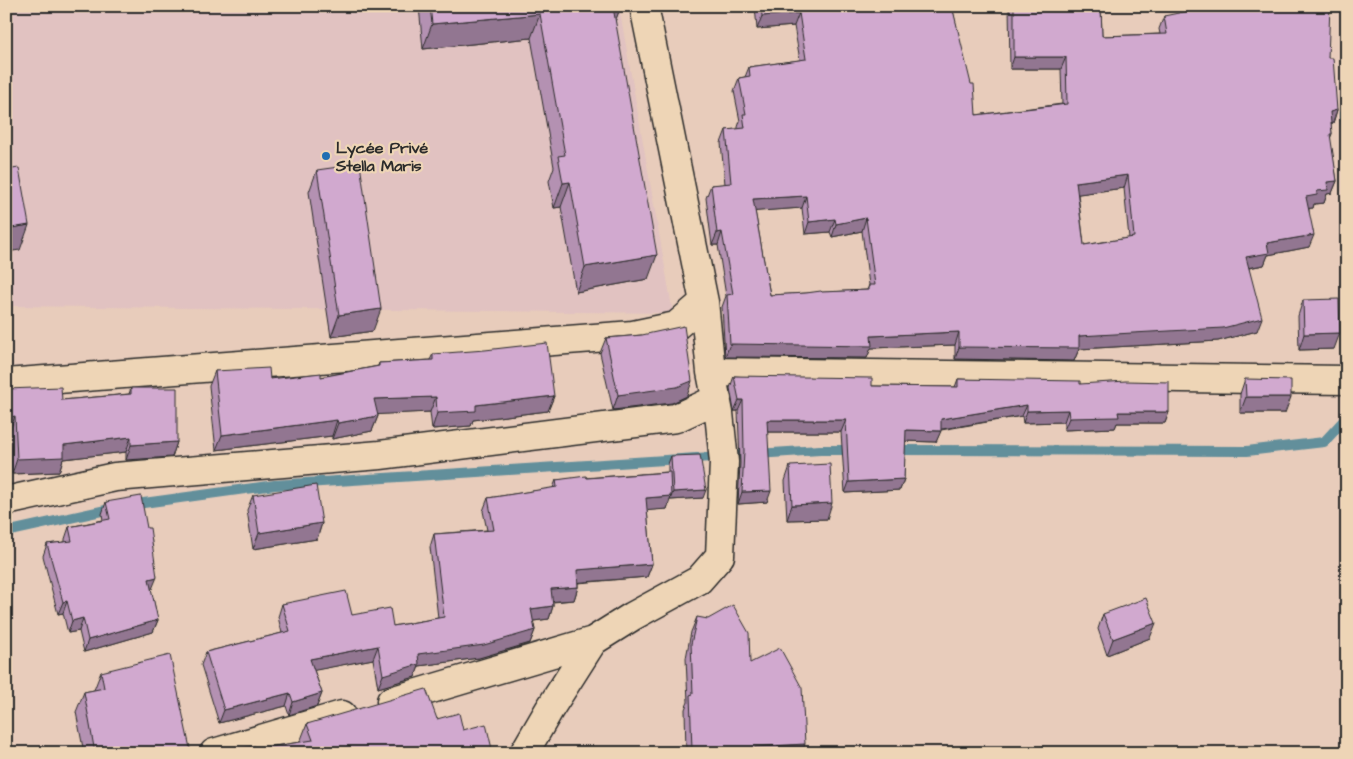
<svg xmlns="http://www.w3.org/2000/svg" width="1353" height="759" font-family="'Architects Daughter',sans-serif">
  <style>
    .built { fill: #e1c2c1 }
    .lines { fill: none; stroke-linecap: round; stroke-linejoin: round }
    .stream { stroke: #628f9b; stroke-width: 10 }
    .minor-casing { stroke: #2b2b2b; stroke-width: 31 }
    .minor { stroke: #eed5b6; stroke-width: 28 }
    .wall { fill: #b491b2; stroke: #2b2b2b; fill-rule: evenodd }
    .shaded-wall { fill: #927691; stroke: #2b2b2b }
    .building { fill: #d1a9cf; stroke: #2b2b2b; fill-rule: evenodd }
    .poi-dot { fill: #1f6fb2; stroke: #eed5b6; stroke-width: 2 }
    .labels { text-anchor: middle; stroke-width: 4.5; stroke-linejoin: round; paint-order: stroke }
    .poi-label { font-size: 16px; font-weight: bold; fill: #2b2b2b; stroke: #eed5b6; text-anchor: start }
  </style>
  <rect width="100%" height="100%" fill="#e8ccbb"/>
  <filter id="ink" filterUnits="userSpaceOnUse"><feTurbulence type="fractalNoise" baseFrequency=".02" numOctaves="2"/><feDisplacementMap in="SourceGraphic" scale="10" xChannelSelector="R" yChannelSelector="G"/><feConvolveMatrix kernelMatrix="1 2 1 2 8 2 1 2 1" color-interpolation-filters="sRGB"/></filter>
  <g filter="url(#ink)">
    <path class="built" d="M6,6H619L673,313L6,306Z"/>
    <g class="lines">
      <path class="stream" d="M1347,103L1344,114L1347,133
        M892,450L1247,451L1324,442L1347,417
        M129,505L275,485L820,450H855
        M6,532L115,508"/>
      <g class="minor-casing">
        <path id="minor" d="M711,372L1347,380
          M6,383L633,335L676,326L704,302
          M6,501L115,477L380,455L676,418L717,399
          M391,701L593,641
          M214,753L342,715
          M524,753L549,710L593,641L633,616L699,580L720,556L724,462L719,413L711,372L704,302L644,6"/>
      </g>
      <use href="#minor" class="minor"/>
    </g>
    <path class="wall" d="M419,6H621L615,21L648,279L576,292L561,207L554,208L549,181L554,167L531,38L423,49Z
      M755,6H952L976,115L1062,104L1061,69H1010L1009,6H1101L1102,36L1160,34L1159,29L1164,16L1328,58L1337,110L1333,123H1331L1332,134L1330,139L1337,181L1332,193L1327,194L1324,203L1314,204L1313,208H1309V247L1268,255L1264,265L1249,268L1257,331L1218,341L1079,349L1074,361L955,359V345L871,348L867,358L725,357L722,307L726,296L718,245H712L706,198L711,185L725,184L721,143L726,130L738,129V127L740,121L734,91L739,78L745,77L749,67L800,60L794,26L757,29ZM1124,188L1129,238L1084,245L1078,194ZM802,208L805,234L830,232L832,237L862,231L869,285L867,290L770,295L755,211Z
      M317,170L373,331L331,337L309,192Z
      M1303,300L1334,349L1299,350L1298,316Z
      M642,335L687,396L672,403L613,410L600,353L606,338Z
      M433,354L554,396L548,411L473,420L471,426L432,429L430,412L377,414L378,416L372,431L332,439V436L216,450L209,386L215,371L270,379L321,377L378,366L379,363L430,360Z
      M734,376L872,386L955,387L958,379L1080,384L1169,412L1165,423H1117L1115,428L1064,430V422L1023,423L1022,416L941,430L936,442L905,441L904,479L900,490L845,493L841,432H767V502L738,504L740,463L738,411H734L730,388Z
      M1245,379L1285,413H1240V394Z
      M131,388L177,442L172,457L126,460V452L63,459L59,472L12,474L10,431L6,432V389L62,400L129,394Z
      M671,456L703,498L670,500V499L667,509L647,510L652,564L647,577L578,583V587L574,600L553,602V606L549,619L533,621L535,630L530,643L479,658L419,666L415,677L378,688L373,659L314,670L322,693L317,706L289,715L286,706L219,723L201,665L206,652L282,633L278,617L282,604L352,615L393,626L438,618L430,547L434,534L487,530L483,511L488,498L553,488L556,480L668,472V464Z
      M790,466L827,519L787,520L785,481Z
      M253,495L322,523L317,539L253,549L247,510Z
      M106,502L152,589L151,590L158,620L153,632L84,652L79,631L68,633L63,613L58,614L43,556L47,544L65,542V539L69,527L103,520L102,514Z
      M1103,614L1150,638L1107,655L1098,629Z
      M697,617L750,663L802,753H686L685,709L688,702L686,658L691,632Z
      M101,672L191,753H84L76,712L84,692L94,690Z
      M437,719L463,730L256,749L300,742L307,724Z"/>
    <path class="shaded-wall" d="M621,6L612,30L613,7Z
      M799,13L794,26L757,29L762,16Z
      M540,14L531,38L423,49L432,24Z
      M1014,57H1066L1061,69H1010Z
      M1337,110L1333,123L1326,125L1330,112Z
      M1128,175L1124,188L1072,195L1076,182Z
      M1337,181L1332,193L1327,194L1324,203L1314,204L1313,208L1302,209L1306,197L1327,182Z
      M570,182L561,207L554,208L563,183Z
      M806,196L802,208L748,212L753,199Z
      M866,218L862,231L832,237L836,224Z
      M835,219L830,232L805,234L809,222Z
      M29,225L20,250L6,252V229Z
      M722,232L718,245H712L717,233Z
      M1314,235L1309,247L1268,255L1264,265L1241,269L1246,257L1267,243Z
      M657,255L648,279L576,292L585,267Z
      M381,309L373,331L331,337L339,315Z
      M1262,318L1257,331L1218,341L1079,349L1074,361L955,359L959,347L1079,336Z
      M959,332L955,345L871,348L867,358L725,357L730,344L871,336Z
      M1340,333L1334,349L1299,350L1304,334Z
      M692,381L687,396L672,403L613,410L618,395Z
      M554,396L548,411L473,420L471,426L432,429L437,413L476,405Z
      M436,397L430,412L369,415L374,399Z
      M1246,397H1291L1285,413H1240Z
      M739,400H743L738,411H734Z
      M1027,405L1022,416L936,430L941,419Z
      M1068,410L1064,422L1023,423L1027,411Z
      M1118,412H1169L1165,423H1117L1115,428L1064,430L1069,418Z
      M15,416L10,431L6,432V418Z
      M378,416L372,431L332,439L338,423Z
      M337,420L332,436L216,450L222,435Z
      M767,420H846L841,432H763Z
      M906,430L941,431L936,442L902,441Z
      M131,437L126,452L63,459L59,472L12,474L17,459L64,445Z
      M177,442L172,457L126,460L131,445Z
      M904,479L900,490L845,493L849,482Z
      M706,490L703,498L670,500L673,492Z
      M771,491L767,502L738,504L742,492Z
      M671,496L667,509L642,511L646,498Z
      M832,503L827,519L787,520L792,505Z
      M322,523L317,539L253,549L259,533Z
      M652,564L647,577L572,583L577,570Z
      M157,577L152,589L144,592L149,579Z
      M578,587L574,600L546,602L551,589Z
      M67,601L63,613L58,614L63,602Z
      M553,606L549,619L526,622L531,609Z
      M83,618L79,631L68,633L72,621Z
      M158,620L153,632L84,652L88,640Z
      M1156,623L1150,638L1107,655L1113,639Z
      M535,630L530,643L479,658L419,666L415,677L378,688L383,675L418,654Z
      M378,646L373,659L306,672L310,659Z
      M290,693L286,706L219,723L224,710Z
      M322,693L317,706L289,715L293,702Z
      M805,744L802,753H691L692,750Z"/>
    <path class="building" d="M430,6H619L613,7L657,255L585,267L570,182L563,183L558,156L565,155L540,14L432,24Z
      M761,6H952L971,84H974L976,115L1067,104L1066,57H1014V6H1101L1102,36L1167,34L1164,16L1212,6H1330L1328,58H1333L1337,110L1330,112L1332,134H1330L1337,181L1327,182L1328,190L1317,191V195L1306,197L1314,235L1267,243L1269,253L1246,257L1262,318L1223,328L1079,336V348L959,347V332L871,336L872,346L730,344L727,295L733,294L722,232L717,233L711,185L731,183L726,130L745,128L743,114H746L739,78L750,76L749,67L806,59L799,13L762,16ZM1128,175L1134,237L1084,245L1076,182ZM806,196L809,222L835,219L836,224L866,218L875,285H869V290L822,292L821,291L806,293L770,295L753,199Z
      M360,164L381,309L339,315L317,170Z
      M19,168L29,225L6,229V170Z
      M1339,299L1340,333L1304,334L1303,300Z
      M684,326L692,381L677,387L618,395L606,338L642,335Z
      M547,343L554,396L476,405V411L437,413L436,397L374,399L378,416L338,423L337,420L222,435L215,371L269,368L270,379L321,373V377L379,366V363L433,360V354L485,350Z
      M734,376L872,378V386L958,387V379L1080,381V384L1126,381L1169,382V412H1118L1119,417L1069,418L1068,410L1027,411V405L941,419V431L906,430L904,479L849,482L846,420H767L771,491L742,492L744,451L743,400H739Z
      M1245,379L1291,380V397H1246Z
      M61,387L62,400L131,394V388H177V442L131,445V437L64,445V457L17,459L15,416L6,418V389Z
      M700,455L706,490L673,492L671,456Z
      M830,464L832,503L792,505L790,466Z
      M670,472L671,496L646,498L652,564L577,570L578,587L551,589L553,606L531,609L535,630L484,645L418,654L419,664L383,675L378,646L310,659L322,693L293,702L290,693L224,710L206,652L290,631L282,604L346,591L352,615L390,608L393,626L444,617L434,534L494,530L488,498L557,487L556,480L586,476L587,478Z
      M316,485L322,523L259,533L253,495Z
      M141,496L147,528H150L157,577L149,579L158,620L88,640L83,618L72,621L67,601L63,602L47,544L72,541L69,527L110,519L106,502Z
      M1146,598L1156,623L1113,639L1103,614Z
      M733,605L749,633L750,663L780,648L802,688L805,744L755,747V749L692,750L690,695L693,694L691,644L697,617L708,619Z
      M170,655L191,753H95L84,692L104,688L101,672Z
      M426,689L437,719L459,713L463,730L486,724L493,753H207L255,746L256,749L313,740L307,724Z
      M6,740L11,753H6Z
      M1347,745V753H1323V750Z
      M1017,750V753H959Z"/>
  </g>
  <circle class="poi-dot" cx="326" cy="156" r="5"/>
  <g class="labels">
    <g class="poi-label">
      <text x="336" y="153">Lycée Privé<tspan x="336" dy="18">Stella Maris</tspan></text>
    </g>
  </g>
  <rect width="1353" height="759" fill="none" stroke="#eed5b6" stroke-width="25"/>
  <rect x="12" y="12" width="1328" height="734" fill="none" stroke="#2b2b2b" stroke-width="2" filter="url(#ink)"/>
</svg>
